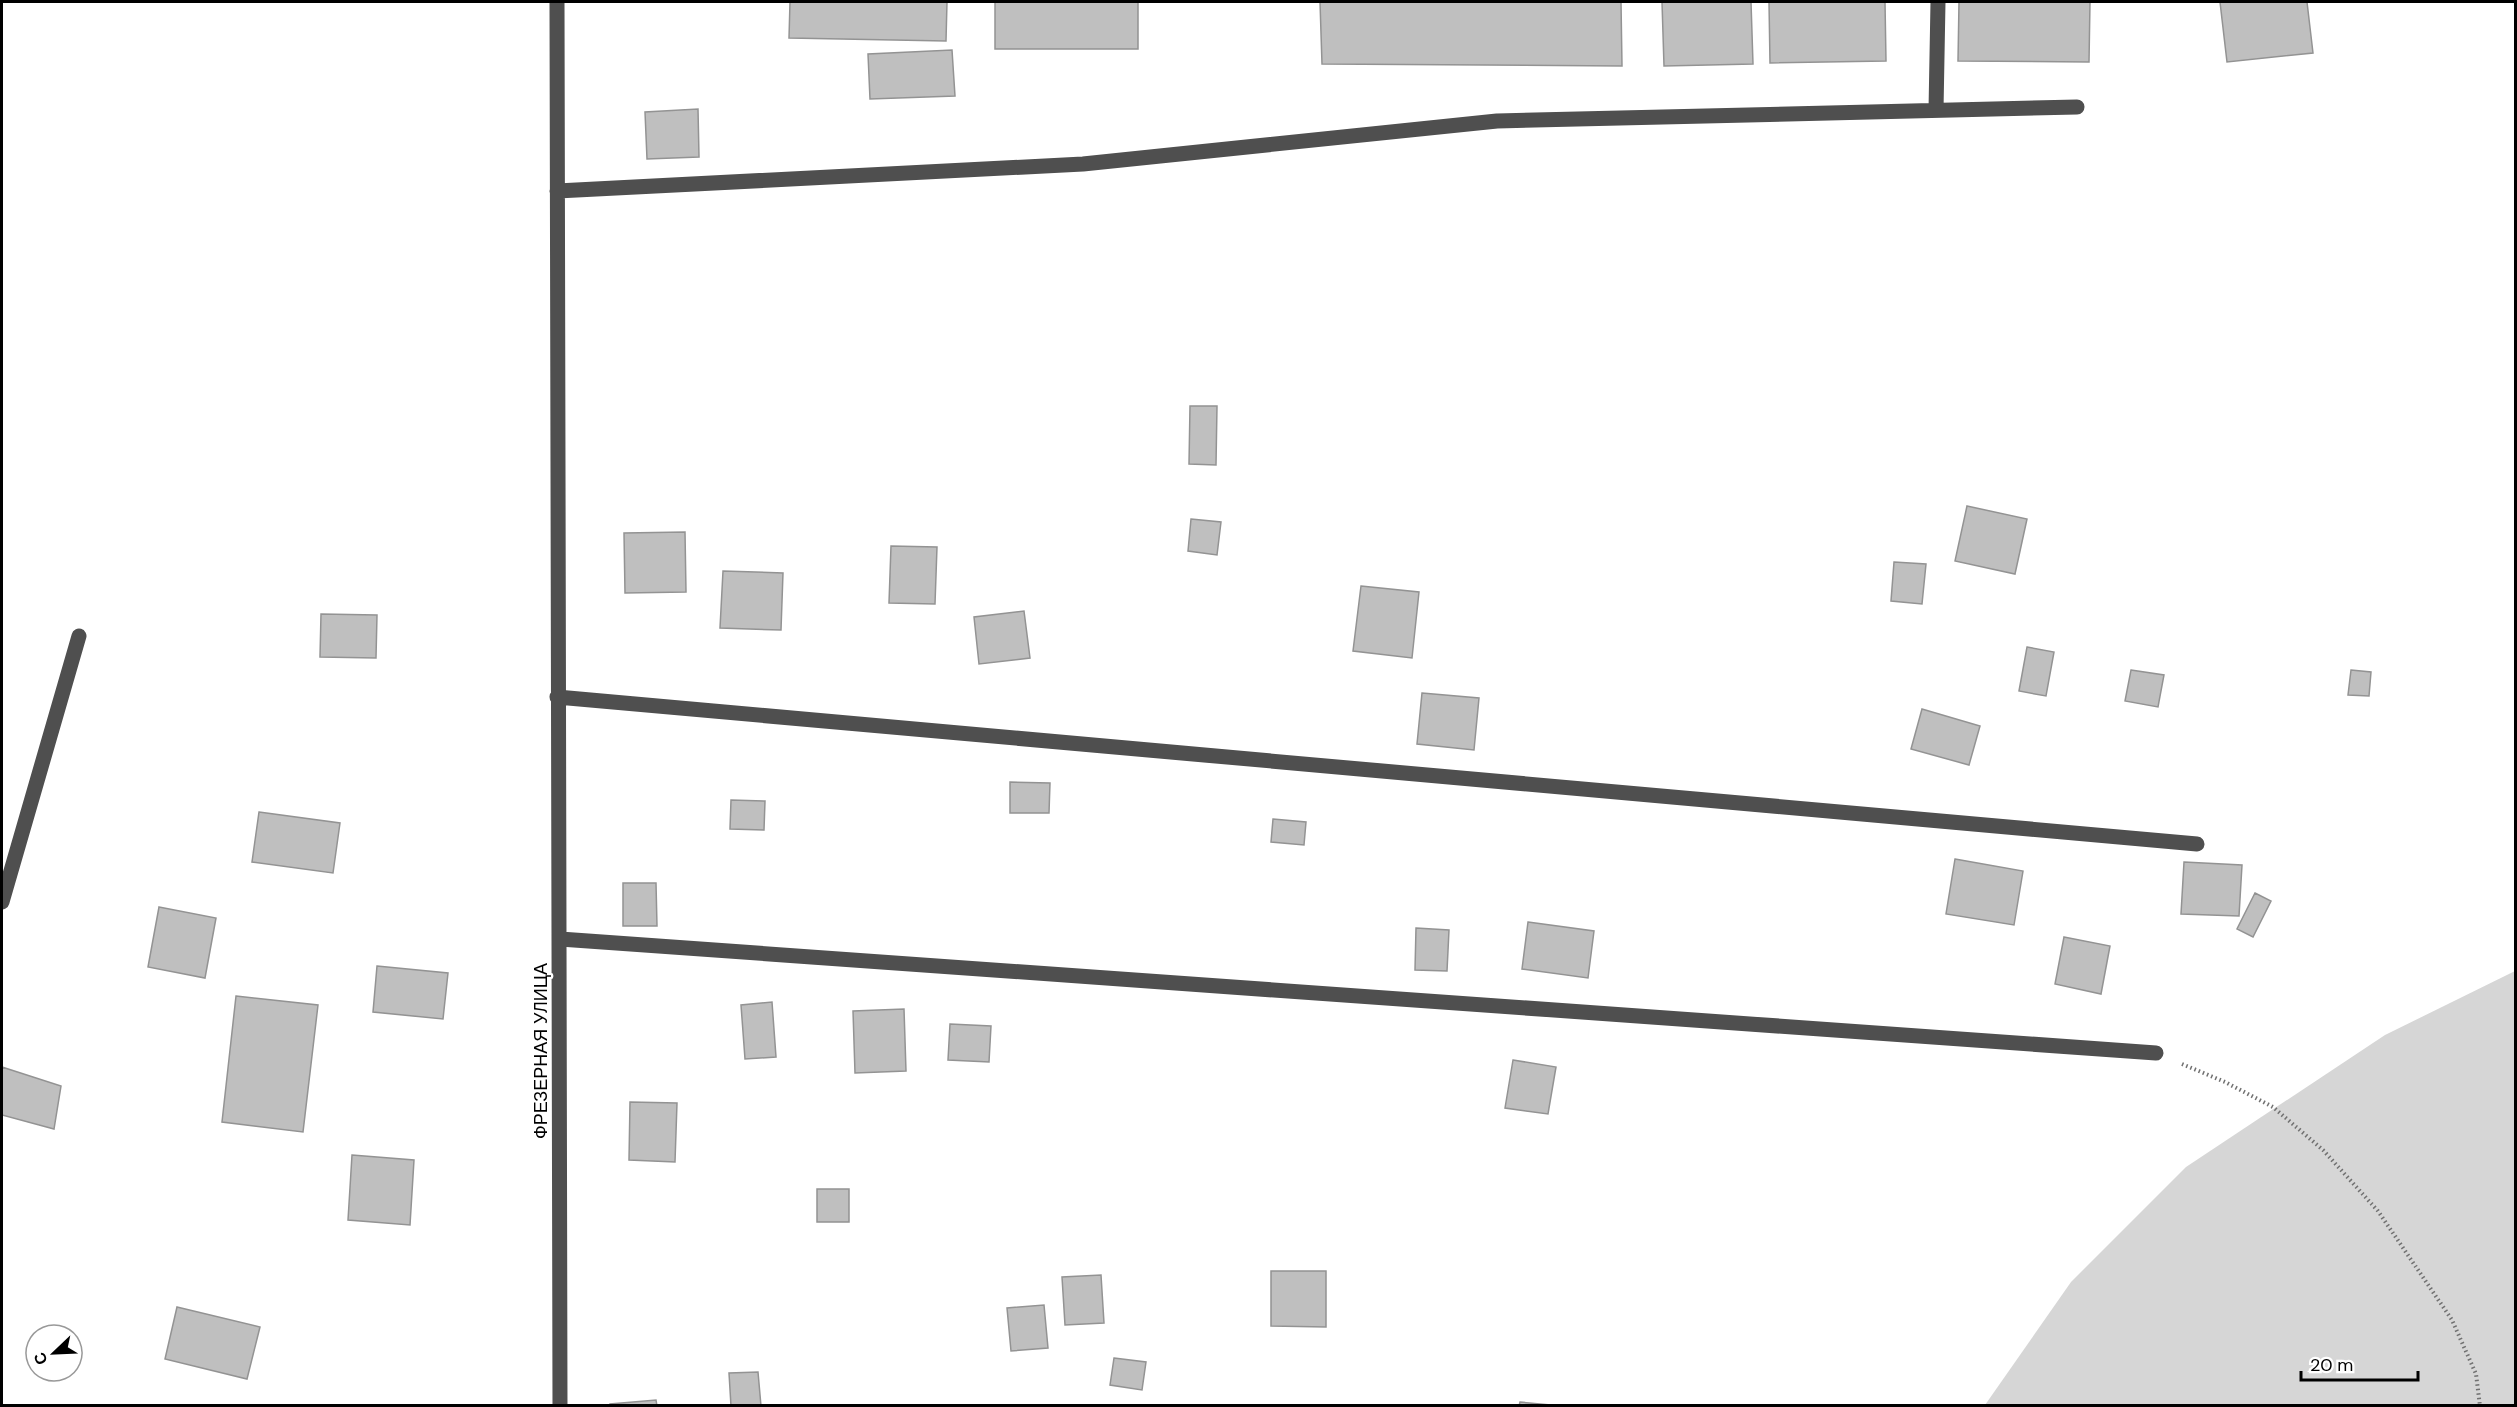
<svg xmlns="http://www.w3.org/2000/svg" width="2517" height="1407" font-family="'DM Sans',sans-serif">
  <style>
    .green { fill: #d6d6d6 }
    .building { fill: #bfbfbf; stroke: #939393; stroke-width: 1.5 }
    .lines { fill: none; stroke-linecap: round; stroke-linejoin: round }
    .path { stroke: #717171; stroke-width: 4; stroke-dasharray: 1.5 3; stroke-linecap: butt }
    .minor { stroke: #4f4f4f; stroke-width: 15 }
    .labels { text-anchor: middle; stroke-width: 4.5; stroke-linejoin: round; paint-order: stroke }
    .street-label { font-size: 18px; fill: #000; stroke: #fff }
  </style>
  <rect width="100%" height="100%" fill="#fff"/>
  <path class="green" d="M2515,971V1405H1985L2071,1282L2186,1167L2385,1035Z"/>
  <path class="building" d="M790,2H947L946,41L789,38Z
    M995,2H1138V49H995Z
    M1320,2H1621L1622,66L1322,64Z
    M1662,2H1751L1753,64L1664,66Z
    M1769,2H1885L1886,61L1770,63Z
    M1959,2H2090L2089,62L1958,61Z
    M2220,2H2307L2313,53L2227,62Z
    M952,50L955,96L870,99L868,54Z
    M698,109L699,157L647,159L645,112Z
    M1190,406H1217L1216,465L1189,464Z
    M1967,506L2027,519L2015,574L1955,561Z
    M1191,519L1221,522L1217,555L1188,551Z
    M685,532L686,592L625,593L624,533Z
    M891,546L937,547L935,604L889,603Z
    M1894,562L1926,564L1922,604L1891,601Z
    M723,571L783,573L781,630L720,628Z
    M1361,586L1419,592L1412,658L1353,651Z
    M1024,611L1030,658L979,664L974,617Z
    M321,614L377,615L376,658L320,657Z
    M2027,647L2054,652L2046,696L2019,691Z
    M2131,670L2164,675L2158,707L2125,701Z
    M2351,670L2371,672L2369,696L2348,695Z
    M1422,693L1479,698L1474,750L1417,744Z
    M1922,709L1980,726L1969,765L1911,749Z
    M1010,782L1050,783L1049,813H1010Z
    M731,800L765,801L764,830L730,829Z
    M259,812L340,823L333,873L252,862Z
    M1273,819L1306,822L1304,845L1271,842Z
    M1955,859L2023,871L2014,925L1946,914Z
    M2184,862L2242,865L2239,916L2181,914Z
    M623,883H656L657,926H623Z
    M2255,893L2271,901L2253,937L2237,929Z
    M159,907L216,918L205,978L148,967Z
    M1528,922L1594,931L1588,978L1522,969Z
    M1416,928L1449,930L1447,971L1415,970Z
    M2064,937L2110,946L2101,994L2055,984Z
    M377,966L448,973L443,1019L373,1012Z
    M236,996L318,1005L303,1132L222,1122Z
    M772,1002L776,1057L745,1059L741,1005Z
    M904,1009L906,1071L855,1073L853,1011Z
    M950,1024L991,1026L989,1062L948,1060Z
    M1513,1060L1556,1067L1548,1114L1505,1108Z
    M2,1067L61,1086L54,1129L2,1115Z
    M630,1102L677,1103L675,1162L629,1160Z
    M352,1155L414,1160L410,1225L348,1220Z
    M817,1189H849V1222H817Z
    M1271,1271H1326V1327L1271,1326Z
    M1101,1275L1104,1323L1065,1325L1062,1277Z
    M1044,1305L1048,1348L1011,1351L1007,1308Z
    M177,1307L260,1327L247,1379L165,1359Z
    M1114,1358L1146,1362L1142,1390L1110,1385Z
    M758,1372L761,1406H731L729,1373Z
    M656,1400L657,1406H610V1404Z
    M1520,1402L1550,1405V1406H1519Z"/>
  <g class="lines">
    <path class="path" d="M2182,1064L2225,1082L2273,1107L2323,1150L2378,1211L2452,1320L2476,1374L2480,1406"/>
    <path class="minor" d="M557,2L560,1406
      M1936,110L1938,2
      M557,191L1083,164L1497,121L2077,107
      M557,697L2197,844
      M2,902L79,636
      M560,939L2156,1053"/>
  </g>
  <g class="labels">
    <g class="street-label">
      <text transform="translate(541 1051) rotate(-90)" y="6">ФРЕЗЕРНАЯ УЛИЦА</text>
    </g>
  </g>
  <rect width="2517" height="1407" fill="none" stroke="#000000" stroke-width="6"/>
  <g transform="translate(54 1353) rotate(247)"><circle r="28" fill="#ffffff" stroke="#999999" stroke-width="1.5"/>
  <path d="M0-4.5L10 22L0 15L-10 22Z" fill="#000000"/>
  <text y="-9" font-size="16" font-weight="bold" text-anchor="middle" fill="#000000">С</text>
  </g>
  <path d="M2301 1371v9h117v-9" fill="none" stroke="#000000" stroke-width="3"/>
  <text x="2310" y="1371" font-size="18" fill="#000000" stroke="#ffffff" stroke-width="4.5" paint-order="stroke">20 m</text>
</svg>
